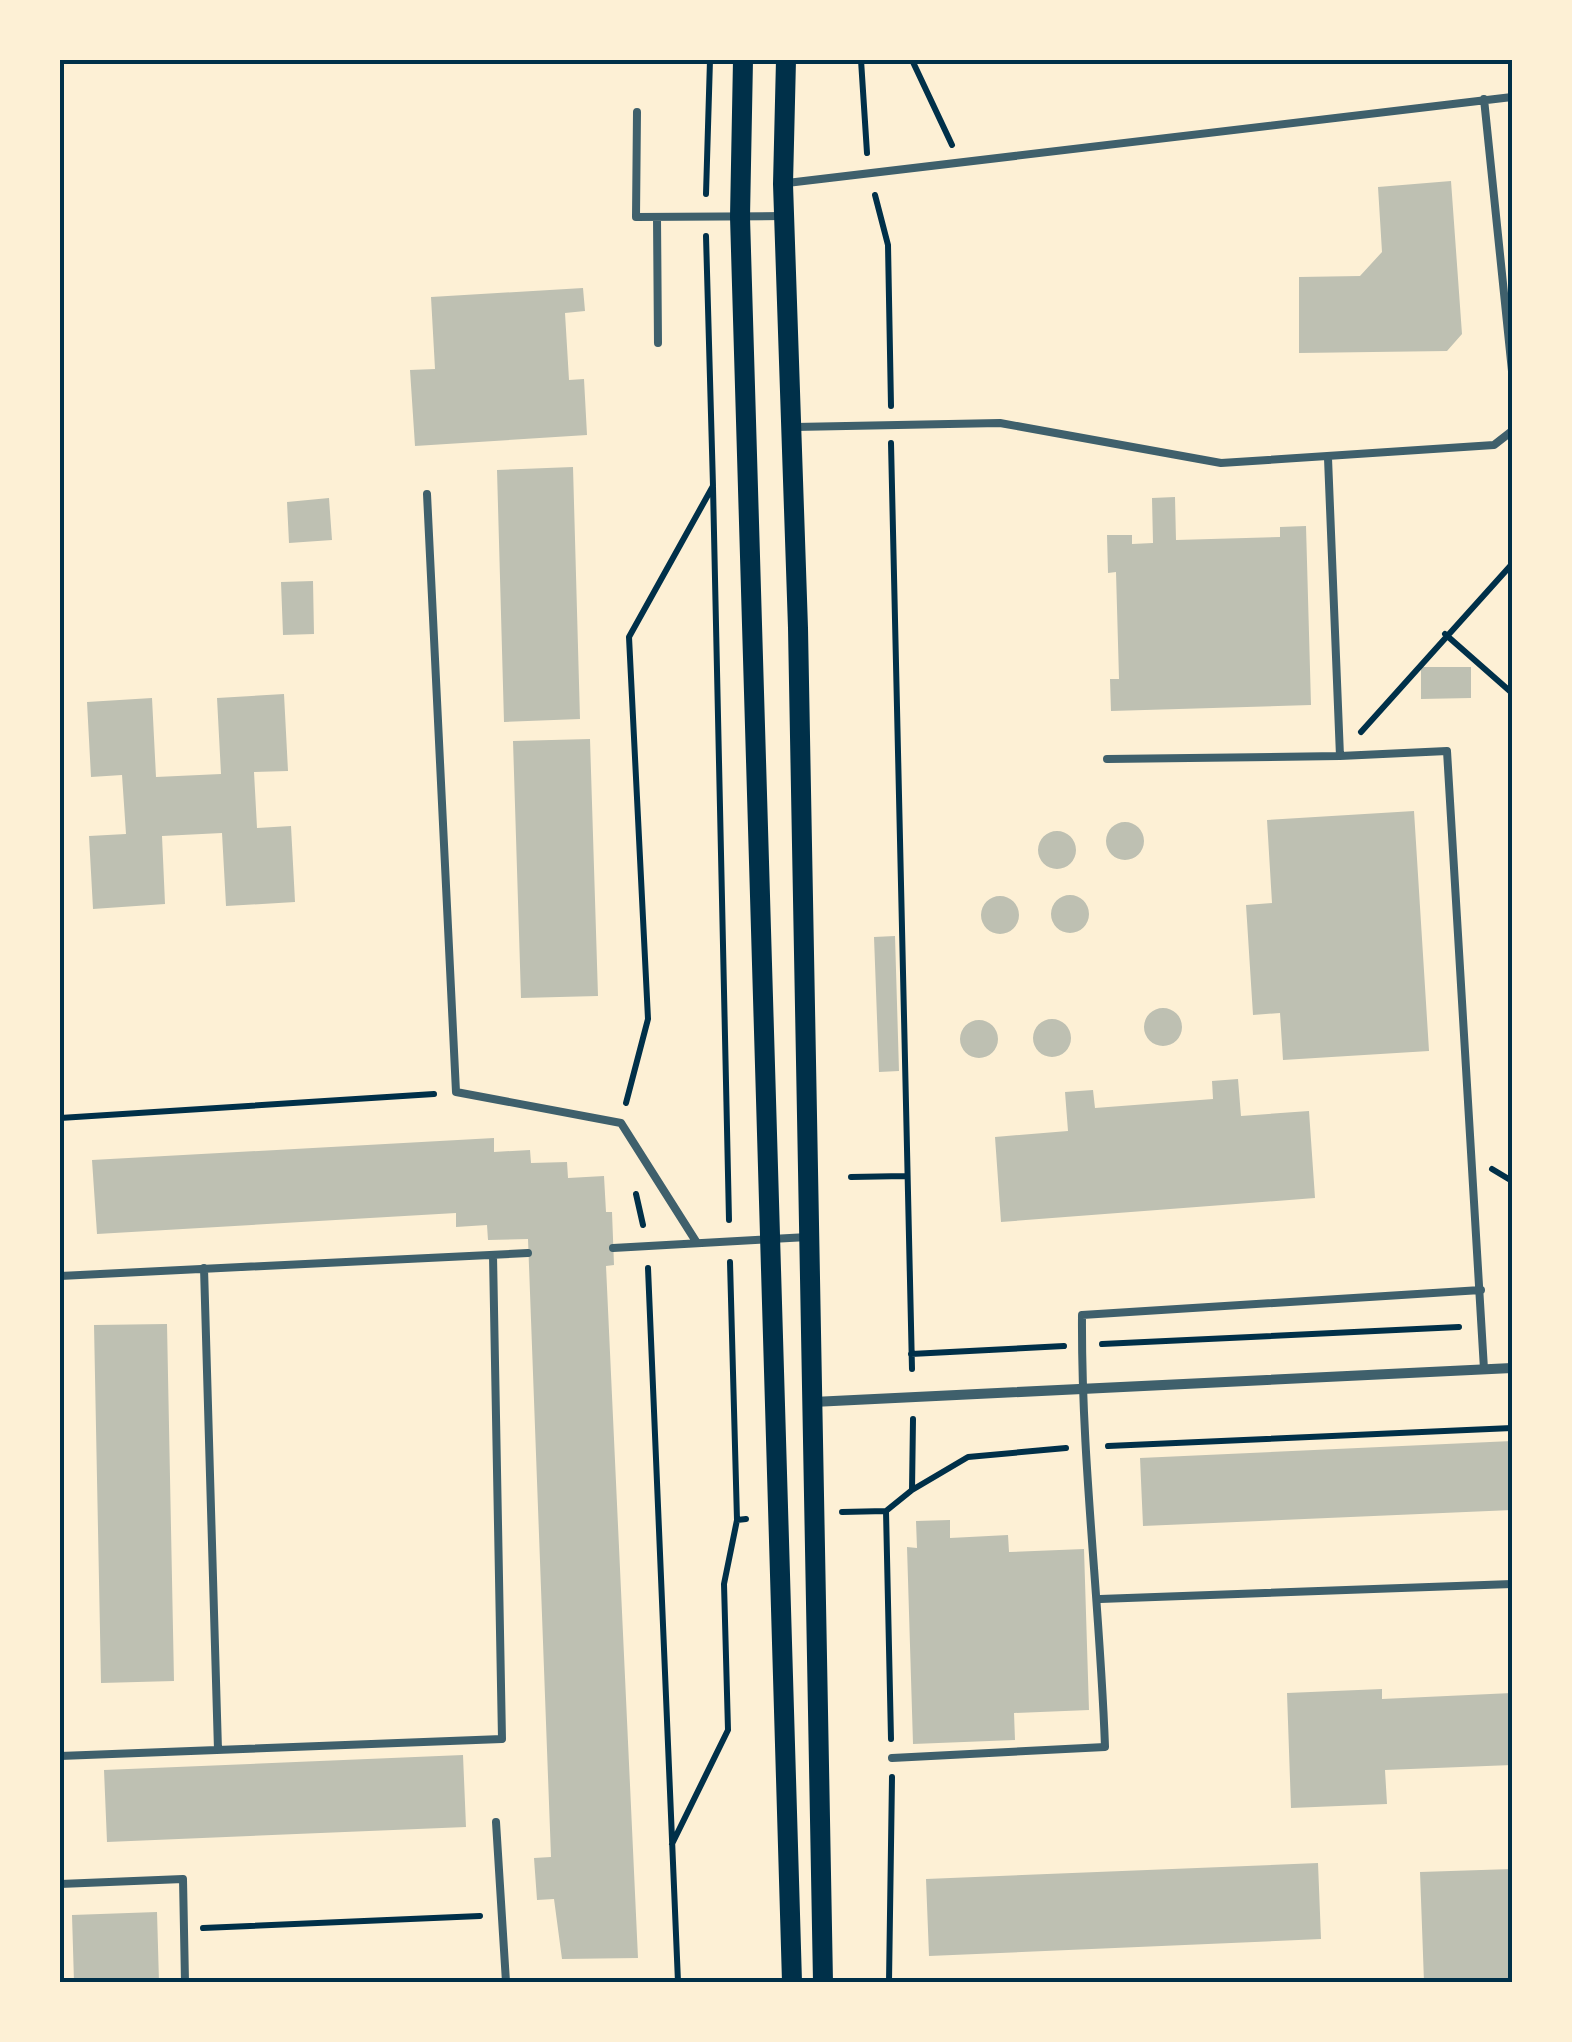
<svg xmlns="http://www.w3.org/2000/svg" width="1572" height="2042" font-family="'PT Sans',sans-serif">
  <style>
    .building { fill: #bec0b2 }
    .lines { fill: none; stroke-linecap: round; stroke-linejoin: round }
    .path { stroke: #003049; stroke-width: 6 }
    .service { stroke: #3f606c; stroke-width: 8 }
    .minor { stroke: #3f606c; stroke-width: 10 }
    .secondary { stroke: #003049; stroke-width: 20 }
    .neatline { fill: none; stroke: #003049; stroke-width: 4 }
  </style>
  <rect width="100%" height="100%" fill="#fdf0d5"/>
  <path class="building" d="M1451,181L1462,334L1447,351L1299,353V277L1360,276L1382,252L1378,187Z
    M583,288L585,311L565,313L569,380L584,379L587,435L415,446L410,370L435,369L431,297Z
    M573,467L580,719L504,722L497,470Z
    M1175,497L1176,540L1280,537V527L1306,526L1311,705L1111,711L1110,679H1119L1116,572L1108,573L1107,535H1132V544L1153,543L1152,498Z
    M329,498L332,540L289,543L287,502Z
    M313,581L314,634L283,635L281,582Z
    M1421,667H1471V698L1421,699Z
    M284,694L288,771L254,772L257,828L291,826L295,902L226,906L222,833L162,836L165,904L93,909L89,836L126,834L122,775L91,777L87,702L152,698L156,777L221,774L217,698Z
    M590,739L598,996L521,998L513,741Z
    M1414,811L1429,1051L1283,1060L1280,1013L1253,1015L1246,905L1272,903L1267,820Z
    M1106 841a19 19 0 1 1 38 0a19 19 0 1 1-38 0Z
    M1038 850a19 19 0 1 1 38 0a19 19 0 1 1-38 0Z
    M1051 914a19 19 0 1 1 38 0a19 19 0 1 1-38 0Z
    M981 915a19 19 0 1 1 38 0a19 19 0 1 1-38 0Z
    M895,936L899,1071L879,1072L874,937Z
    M1144 1027a19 19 0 1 1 38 0a19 19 0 1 1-38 0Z
    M1033 1038a19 19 0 1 1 38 0a19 19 0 1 1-38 0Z
    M960 1039a19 19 0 1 1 38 0a19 19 0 1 1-38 0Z
    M1238,1079L1241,1116L1309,1111L1315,1198L1001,1222L995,1137L1068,1131L1065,1092L1093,1090L1095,1108L1213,1099L1212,1081Z
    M494,1138V1152L530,1150L531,1163L567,1162L568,1178L604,1176L606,1212H612L614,1265L606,1266L638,1958L562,1959L554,1899L537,1900L534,1858L551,1857L528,1239L488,1240L487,1225L456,1227V1213L97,1234L92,1160Z
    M167,1324L174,1681L101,1683L94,1325Z
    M1512,1441V1510L1143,1526L1140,1458Z
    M950,1520V1538L1008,1535L1009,1552L1084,1549L1089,1710L1014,1713L1015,1740L913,1744L907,1547L917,1548L916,1521Z
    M1382,1689V1699L1512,1693V1765L1385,1770L1387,1804L1291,1808L1287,1693Z
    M463,1755L466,1827L107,1842L104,1770Z
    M1318,1863L1321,1939L929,1956L926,1879Z
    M1512,1869V1982H1424L1420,1872Z
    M157,1912L159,1982H74L72,1915Z"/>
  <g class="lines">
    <path class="path" d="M861,60L867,153
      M912,60L952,145
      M706,194L710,60
      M875,195L888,245L891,406
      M891,443L912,1369
      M713,487L729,1220
      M1445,634L1512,693
      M1361,732L1512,564
      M626,1103L648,1019L629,637L713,486L706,236
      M60,1118L434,1094
      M1492,1169L1512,1181
      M851,1177L905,1176
      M636,1194L643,1225
      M730,1262L737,1520L746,1519
      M648,1268L678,1982
      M1102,1344L1459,1327
      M911,1354L1064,1346
      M1108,1446L1512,1428
      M912,1490L968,1457L1066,1448
      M886,1511L912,1490L913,1419
      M842,1512L886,1511L891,1739
      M672,1844L728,1730L724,1584L737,1520
      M203,1928L480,1916
      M889,1982L892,1777"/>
    <path class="service" d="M1484,99L1512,371
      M637,112L636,217L784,216
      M787,183L1512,97
      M657,218L658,343
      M795,427L1000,423L1221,463L1494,445L1512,431
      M1328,458L1340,756L1447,751L1484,1369
      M427,494L456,1092L621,1123L697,1243
      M1107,759L1340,756
      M613,1248L808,1237
      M204,1268L218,1750
      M60,1276L528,1253
      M1100,1599L1512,1584
      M60,1756L502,1739L493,1255
      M892,1758L1105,1747C1100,1603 1081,1459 1082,1315L1481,1290
      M496,1822L506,1982
      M60,1884L183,1879L185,1982"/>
    <path class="minor" d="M813,1402L1512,1368"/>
    <path class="secondary" d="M743,60L740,217L792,1982
      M786,60L783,184L798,628L823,1982"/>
  </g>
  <rect width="1572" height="2042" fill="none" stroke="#fdf0d5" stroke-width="125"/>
  <rect x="62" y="62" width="1448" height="1918" class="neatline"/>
</svg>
